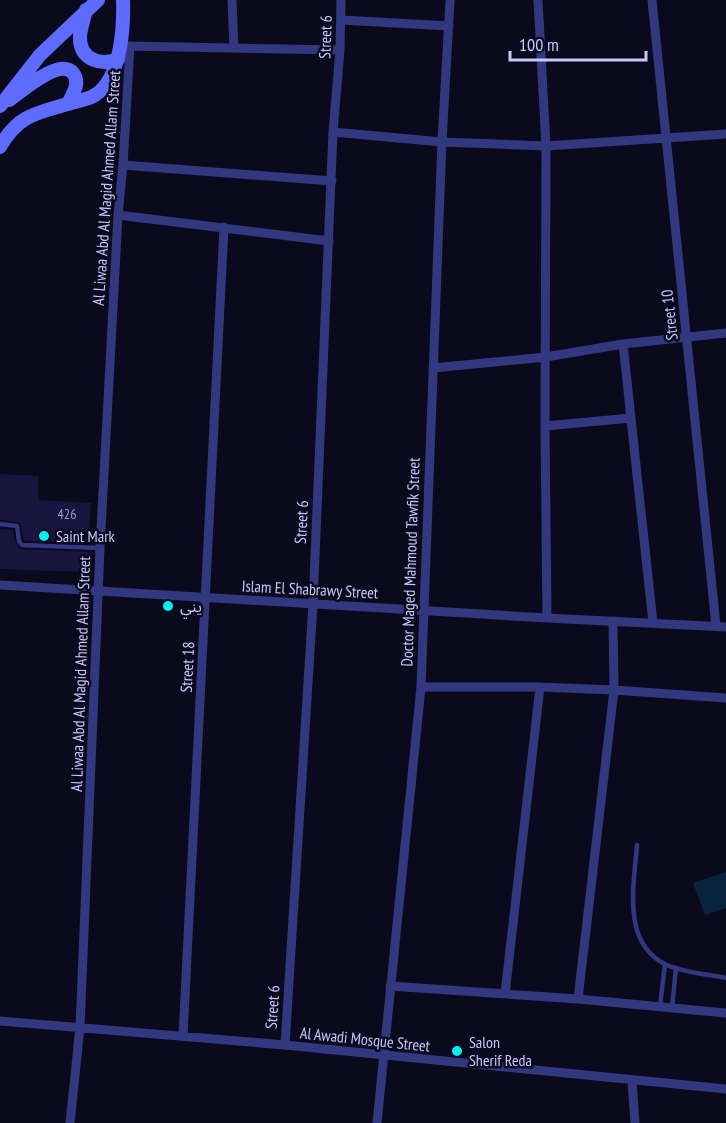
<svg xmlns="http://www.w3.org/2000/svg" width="726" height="1123" font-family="'PT Sans Narrow','Noto Sans Arabic',sans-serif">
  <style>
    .water { fill: #08223f }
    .building { fill: #19153f }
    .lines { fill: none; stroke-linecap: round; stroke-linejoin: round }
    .lane { stroke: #323880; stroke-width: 4.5 }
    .street { stroke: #323880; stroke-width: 9 }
    .secondary { stroke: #5e6bff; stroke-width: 14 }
    .poi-dot { fill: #00f2ef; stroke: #0b0a1d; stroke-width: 2 }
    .labels { text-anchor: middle; stroke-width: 5; stroke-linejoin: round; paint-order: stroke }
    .number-label { font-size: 14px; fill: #9c9acf }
    .street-label { font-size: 16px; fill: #c7c7ff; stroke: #0b0a1d }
    .poi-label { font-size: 16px; fill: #c7c7ff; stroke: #0b0a1d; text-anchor: start }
  </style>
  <rect width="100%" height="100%" fill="#0b0a1d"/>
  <path class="water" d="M726,872V908L705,915L693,883Z"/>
  <path class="building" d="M0,474L38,476V500L91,503L88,543L24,541L20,522L0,520Z
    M0,529L13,530L15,542L20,549L88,552L87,572L0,569Z"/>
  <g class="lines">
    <path class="lane" d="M0,524L17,526L19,541L22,545L100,548
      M637,845C634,885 621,944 667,965C685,973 707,974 726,978
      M660,1006L665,964
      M672,1008L676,968"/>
    <path class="street" d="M232,0L234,48
      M538,0L546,146L545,426L547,618
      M652,0L716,626
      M341,20L449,26
      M126,46L340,50
      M333,132L442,142L546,146L726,134
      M123,165L332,181
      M118,215L329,241
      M623,344L653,623
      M433,368L546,357L623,344L726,333
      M545,426L631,418
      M0,585L547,618L726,627
      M421,687H540L614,690L726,698
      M390,986L578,999L726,1013
      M505,994L540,687
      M578,999L614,690L613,621
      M0,1021L285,1045L726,1089
      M183,1036L224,227
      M285,1045L313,604L333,132L340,50L341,0
      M632,1081L635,1123
      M70,1123L80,1027L100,548L118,215L123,165L130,46
      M377,1123L421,687L442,142L450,0"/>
    <path class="secondary" d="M86,10C84,19 80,29 80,38C80,60 101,66 118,59
      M9,100C22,91 60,57 73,73C81,83 72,95 68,104
      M0,106L40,55L98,0
      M0,147C17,116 36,113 68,104C77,101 87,100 95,95C121,79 124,27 123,0"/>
  </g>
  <g class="poi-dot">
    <circle cx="44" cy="536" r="6"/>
    <circle cx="168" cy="606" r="6"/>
    <circle cx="457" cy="1051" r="6"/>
  </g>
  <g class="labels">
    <g class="number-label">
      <text x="67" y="519">426</text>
    </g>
    <g class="street-label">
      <text transform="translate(325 37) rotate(-88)" y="6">Street 6</text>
      <text transform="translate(106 188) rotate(-86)" y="6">Al Liwaa Abd Al Magid Ahmed Allam Street</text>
      <text transform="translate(669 315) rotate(-96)" y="6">Street 10</text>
      <text transform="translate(301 522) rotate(-87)" y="6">Street 6</text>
      <text transform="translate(410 562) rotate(-88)" y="6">Doctor Maged Mahmoud Tawfik Street</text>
      <text transform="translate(310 589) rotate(3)" y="6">Islam El Shabrawy Street</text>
      <text transform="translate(187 667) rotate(-87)" y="6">Street 18</text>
      <text transform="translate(80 674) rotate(-88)" y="6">Al Liwaa Abd Al Magid Ahmed Allam Street</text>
      <text transform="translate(272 1007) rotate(-86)" y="6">Street 6</text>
      <text transform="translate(365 1039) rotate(6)" y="6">Al Awadi Mosque Street</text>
    </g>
    <g class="poi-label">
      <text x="56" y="542">Saint Mark</text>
      <text x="180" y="612">يني</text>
      <text x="469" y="1048">Salon<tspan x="469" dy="18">Sherif Reda</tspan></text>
    </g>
  </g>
  <path d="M510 51v9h136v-9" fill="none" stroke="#c7c7ff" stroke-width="3"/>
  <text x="519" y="51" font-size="18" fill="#c7c7ff" stroke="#0b0a1d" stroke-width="4.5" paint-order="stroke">100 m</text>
</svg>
